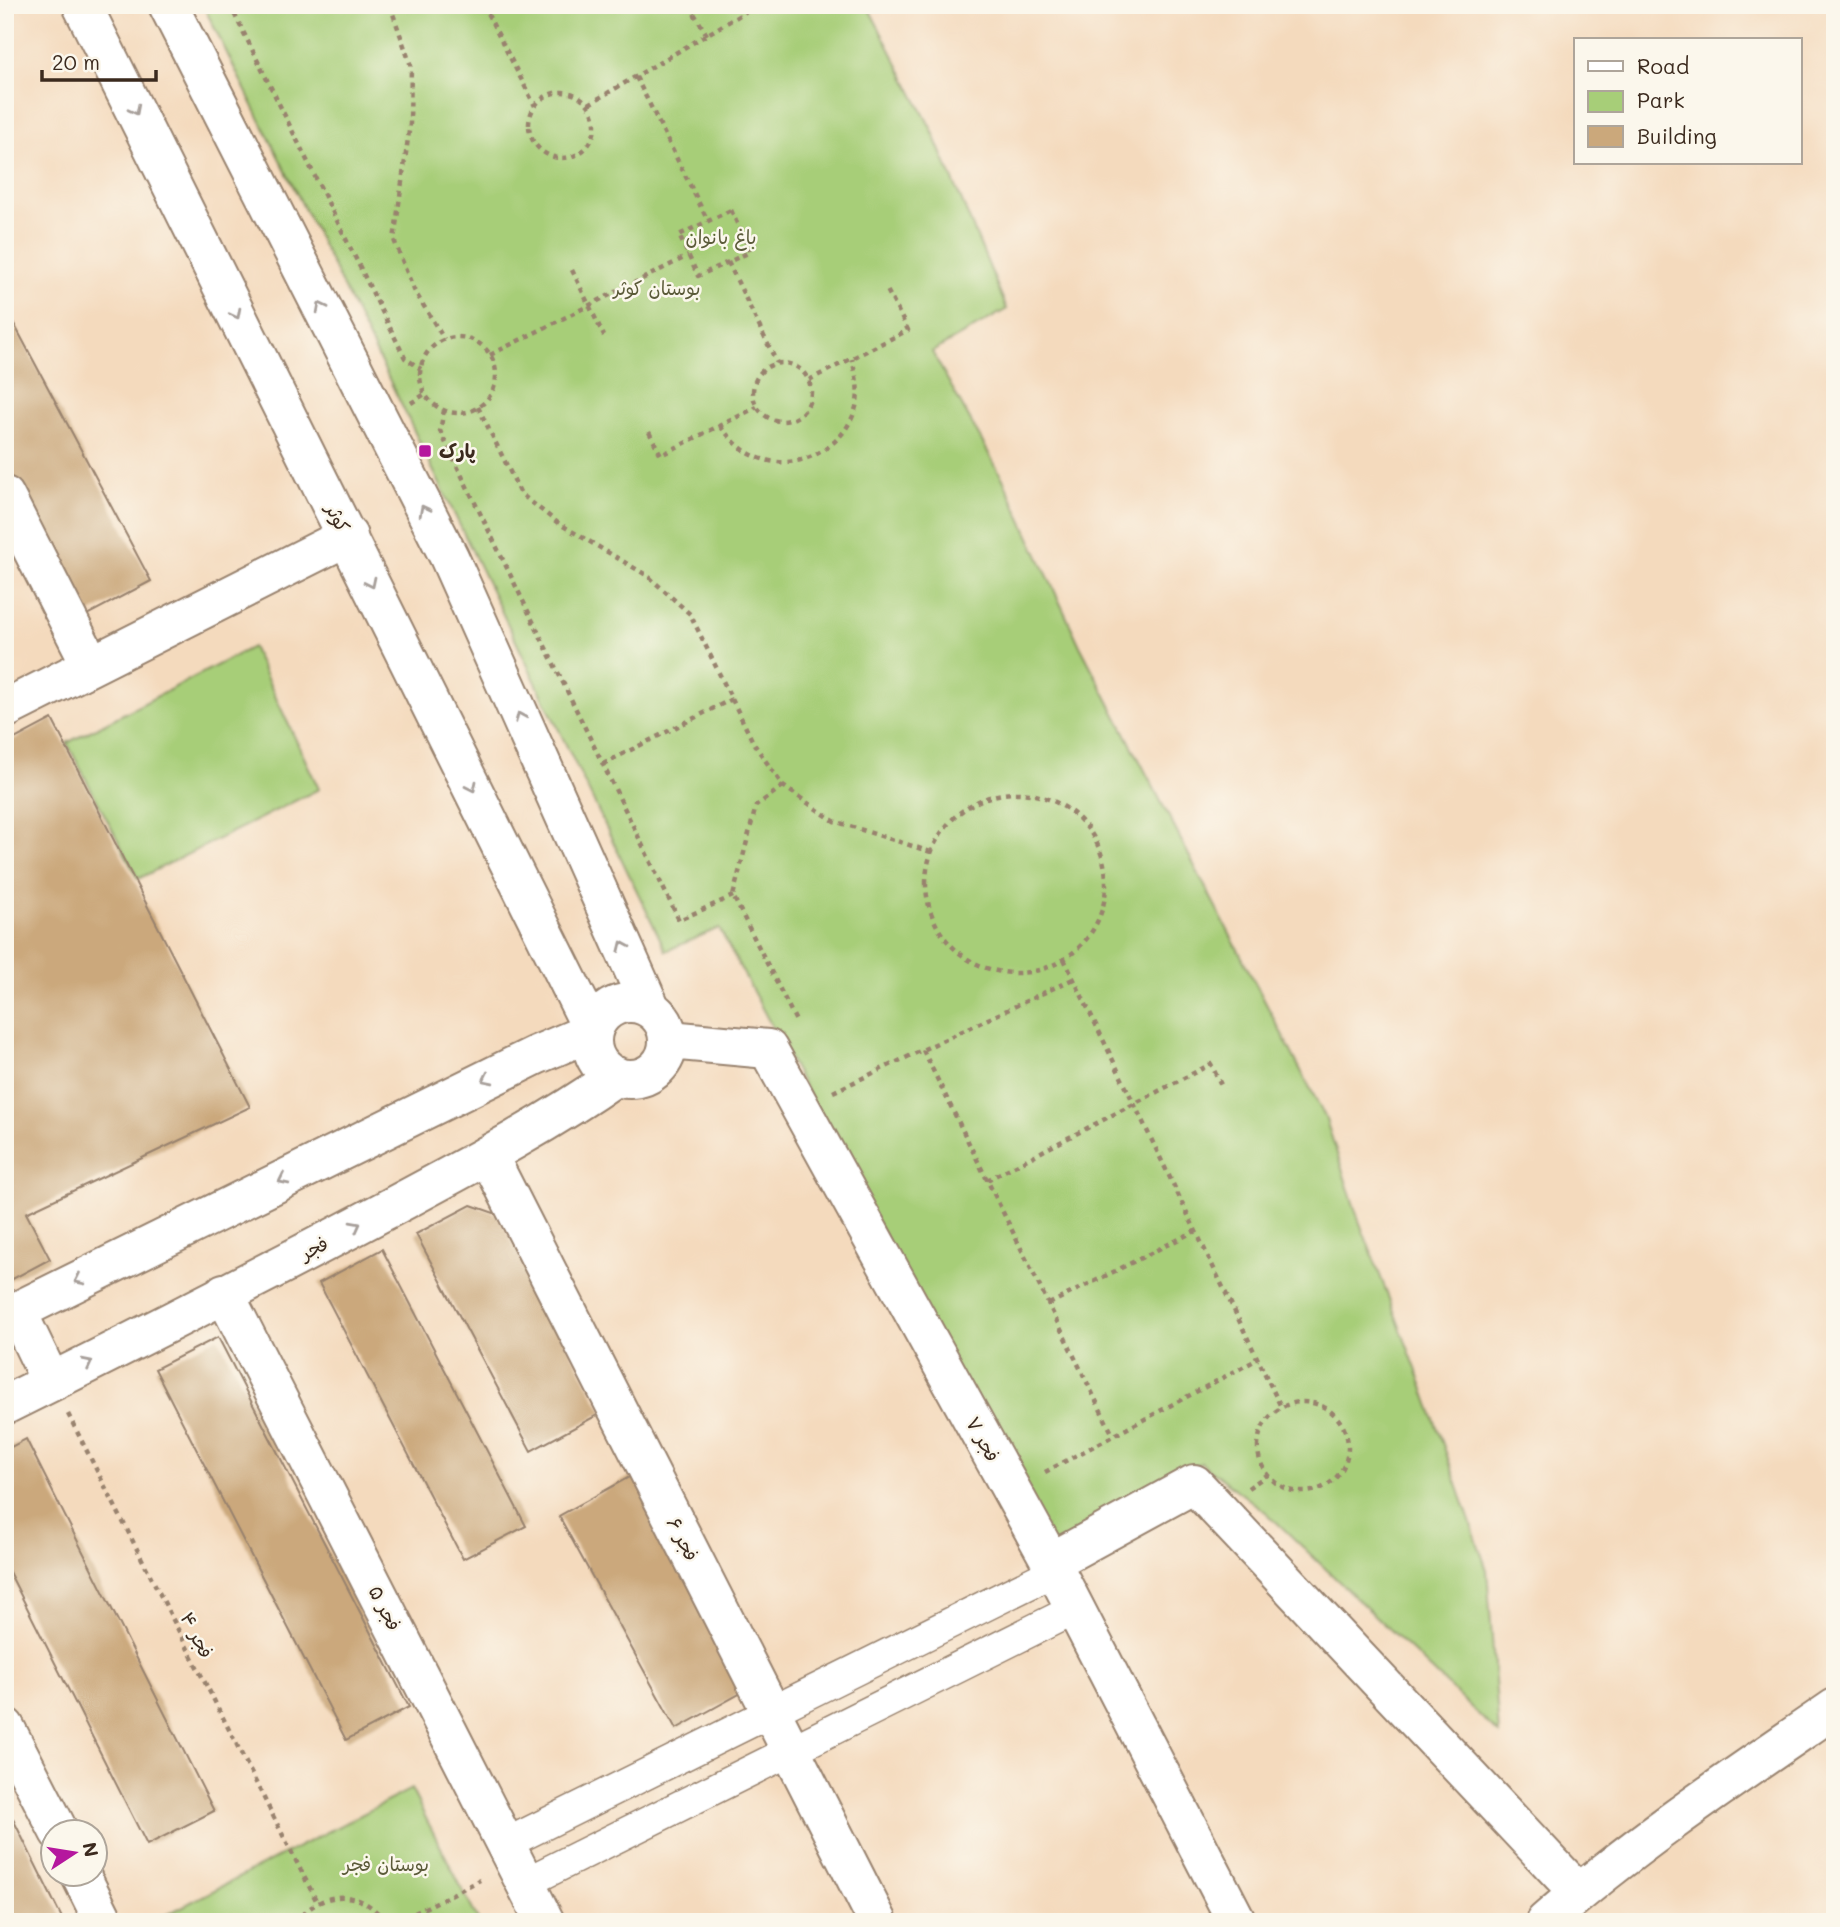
<svg xmlns="http://www.w3.org/2000/svg" width="1840" height="1927" font-family="Mali,'Playpen Sans Arabic',sans-serif">
  <style>
    .green { fill: #a7ce78; stroke: #717c4b; stroke-width: 2 }
    .building { fill: #cba87b }
    .lines { fill: none; stroke-linecap: round; stroke-linejoin: round }
    .pedestrian-casing { stroke: #98826e; stroke-width: 33 }
    .minor-casing { stroke: #98826e; stroke-width: 42 }
    .tertiary-casing { stroke: #98826e; stroke-width: 42 }
    .path { stroke: #98826e; stroke-width: 4.5; stroke-dasharray: 5 5; stroke-linecap: butt }
    .pedestrian { stroke: #fff; stroke-width: 30 }
    .minor { stroke: #fff; stroke-width: 38 }
    .tertiary { stroke: #fff; stroke-width: 38 }
    .oneway { stroke: #a79f9a }
    .poi-dot { fill: #b5179e; stroke: #fbf7ec; stroke-width: 2.5 }
    .labels { text-anchor: middle; stroke-width: 5; stroke-linejoin: round; paint-order: stroke }
    .park-label { font-size: 19px; fill: #5b5b39; stroke: #fbf7ec }
    .poi-label { font-size: 19px; font-weight: bold; fill: #3b2a1e; stroke: #fbf7ec; text-anchor: start }
    .street-label { font-size: 19px; fill: #3b2a1e; stroke: #fbf7ec }
  </style>
  <rect width="100%" height="100%" fill="#fbf7ec"/>
  <filter id="ink" filterUnits="userSpaceOnUse"><feTurbulence type="fractalNoise" baseFrequency=".0143" numOctaves="2"/><feDisplacementMap in="SourceGraphic" scale="14" xChannelSelector="R" yChannelSelector="G"/><feConvolveMatrix kernelMatrix="1 2 1 2 8 2 1 2 1" color-interpolation-filters="sRGB"/></filter>
  <filter id="wash" filterUnits="userSpaceOnUse"><feTurbulence type="fractalNoise" baseFrequency=".00686" numOctaves="4" result="noise"/><feDisplacementMap in="SourceGraphic" scale="28" xChannelSelector="R" yChannelSelector="G"/><feGaussianBlur stdDeviation="1.57" result="paint"/><feColorMatrix in="noise" values="0 0 0 0 0 0 0 0 0 0 0 0 0 0 0 0 0 1.4 0 .05"/><feComposite in="paint" operator="in"/></filter>
  <g filter="url(#wash)">
    <rect width="100%" height="100%" fill="#f4dabd"/>
    <path class="green" d="M203,5H867L932,130L1007,309L932,352L1003,479L1080,646L1325,1117L1358,1218L1423,1387L1487,1570L1499,1734L1267,1513L1201,1463L1051,1547L719,928L666,951L387,375Z
      M252,647L319,789L138,879L67,743Z
      M411,1789L479,1922H165L162,1917Z"/>
    <g id="blocks">
      <path class="building" d="M5,307L151,581L85,616L5,466Z
        M52,719L250,1107L26,1213L50,1259L5,1283V744Z
        M471,1205L497,1214L603,1412L531,1451L416,1234Z
        M382,1249L526,1526L463,1559L319,1283Z
        M218,1337L409,1707L346,1740L155,1369Z
        M26,1439L214,1811L147,1845L5,1564V1450Z
        M633,1475L750,1688L676,1729L559,1516Z
        M5,1803L64,1922H5Z"/>
    </g>
  </g>
  <g filter="url(#ink)">
    <use href="#blocks" fill-opacity="0" stroke="#98826e" stroke-width="2"/>
    <g class="lines">
      <g class="pedestrian-casing">
        <path id="pedestrian" d="M505,1844L1055,1571
          M525,1883L1075,1609"/>
      </g>
      <g class="minor-casing">
        <path id="minor" d="M5,496L91,665
          M5,709L348,536
          M669,1040L768,1049L1051,1562L1237,1922
          M488,1155L878,1922
          M224,1293L545,1922
          M1051,1562L1194,1484L1579,1893
          M5,1727L59,1832
          M80,1874L104,1922
          M1545,1922C1635,1843 1736,1776 1835,1708"/>
      </g>
      <g class="tertiary-casing">
        <path id="tertiary" d="M168,5L449,557L651,1009
          M592 1041a38 38 0 1 1 76 0a38 38 0 1 1-76 0Z
          M17,1311L51,1382
          M5,1317L536,1055L593,1031L82,5
          M5,1405C132,1342 258,1278 382,1212C462,1169 542,1128 616,1076"/>
      </g>
      <path class="path" d="M230,5L405,358L421,369
        M390,5L411,66L410,124L394,240L414,290L444,339
        M483,5L535,106
        M689,5L707,35
        M487,12L499,5
        M636,77L708,221
        M529 125a33 33 0 1 1 66 0a33 33 0 1 1-66 0Z
        M589,104L757,5
        M731,210L750,252L698,276L679,235Z
        M728,262L777,363
        M572,270L604,336
        M420 375a38 38 0 1 1 76 0a38 38 0 1 1-76 0Z
        M490,355L688,256
        M753 392a29 29 0 1 1 58 0a29 29 0 1 1-58 0Z
        M809,380L908,330L886,288
        M411,403L425,394
        M478,407L521,494L558,523L648,576L690,614L754,744L783,786L834,821L931,852
        M444,410L440,431L679,920L733,896
        M720,426C731,439 741,451 757,457C796,474 845,448 856,407C860,391 856,375 852,359
        M649,432L661,455L757,407
        M603,764L732,699
        M783,786L756,806L733,896L796,1021
        M926 883a90 90 0 1 1 180 0a90 90 0 1 1-180 0Z
        M1064,959L1281,1407
        M923,1050L1113,1435
        M833,1092L1073,979
        M987,1180L1211,1064L1222,1087
        M1049,1304L1195,1231
        M1258 1447a45 45 0 1 1 90 0a45 45 0 1 1-90 0Z
        M68,1414L317,1902
        M1045,1472L1258,1359
        M1248,1488L1267,1475
        M296,1922C321,1890 361,1887 385,1922
        M397,1922L480,1880"/>
      <use href="#pedestrian" class="pedestrian"/>
      <use href="#minor" class="minor"/>
      <use href="#tertiary" class="tertiary"/>
    </g>
    <defs><path id="oneway-chevron" d="M-2-3.5L2.5 0L-2 3.5" fill="none" stroke-width="1.6" stroke-linecap="round" stroke-linejoin="round" transform="scale(1.75)"/></defs>
    <g class="oneway">
      <use href="#oneway-chevron" transform="translate(135 110) rotate(63)"/>
      <use href="#oneway-chevron" transform="translate(321 307) rotate(-117)"/>
      <use href="#oneway-chevron" transform="translate(236 314) rotate(63)"/>
      <use href="#oneway-chevron" transform="translate(424 510) rotate(-117)"/>
      <use href="#oneway-chevron" transform="translate(371 583) rotate(64)"/>
      <use href="#oneway-chevron" transform="translate(520 717) rotate(-114)"/>
      <use href="#oneway-chevron" transform="translate(472 787) rotate(64)"/>
      <use href="#oneway-chevron" transform="translate(623 946) rotate(-114)"/>
      <use href="#oneway-chevron" transform="translate(487 1079) rotate(154)"/>
      <use href="#oneway-chevron" transform="translate(283 1180) rotate(154)"/>
      <use href="#oneway-chevron" transform="translate(356 1226) rotate(-28)"/>
      <use href="#oneway-chevron" transform="translate(79 1280) rotate(154)"/>
      <use href="#oneway-chevron" transform="translate(88 1363) rotate(-27)"/>
    </g>
  </g>
  <rect class="poi-dot" x="418" y="444" width="14" height="14" rx="3.5"/>
  <g class="labels">
    <g class="park-label">
      <text x="721" y="244">باغ بانوان</text>
      <text x="657" y="295">بوستان کوثر</text>
      <text x="386" y="1871">بوستان فجر</text>
    </g>
    <g class="poi-label">
      <text x="439" y="458">پارک</text>
    </g>
    <g class="street-label">
      <text transform="translate(338 518) rotate(63)" y="7">کوثر</text>
      <text transform="translate(314 1248) rotate(-27)" y="7">فجر</text>
      <text transform="translate(983 1439) rotate(61)" y="7">فجر ۷</text>
      <text transform="translate(683 1539) rotate(63)" y="7">فجر ۶</text>
      <text transform="translate(385 1608) rotate(63)" y="7">فجر ۵</text>
      <text transform="translate(197 1635) rotate(63)" y="7">فجر ۴</text>
    </g>
  </g>
  <rect width="1840" height="1927" fill="none" stroke="#fbf7ec" stroke-width="28"/>
  <rect x="1574" y="38" width="228" height="126" fill="#fbf7ec" stroke="#aea59a" stroke-width="2"/>
  <rect x="1588" y="61" width="35" height="10" fill="#ffffff" stroke="#aea59a" stroke-width="2"/>
  <text x="1637" y="74" font-size="21" fill="#3b2a1e">Road</text>
  <rect x="1588" y="91" width="35" height="21" fill="#a7ce78" stroke="#aea59a" stroke-width="2"/>
  <text x="1637" y="108" font-size="21" fill="#3b2a1e">Park</text>
  <rect x="1588" y="126" width="35" height="21" fill="#cba87b" stroke="#aea59a" stroke-width="2"/>
  <text x="1637" y="144" font-size="21" fill="#3b2a1e">Building</text>
  <g transform="translate(74 1853) rotate(78)"><circle r="33" fill="#fbf7ec" stroke="#aea59a" stroke-width="2"/>
  <path d="M0-5L12 26L0 18L-12 26Z" fill="#b5179e"/>
  <text y="-10" font-size="19" font-weight="bold" text-anchor="middle" fill="#3b2a1e">N</text>
  </g>
  <path d="M42 70v10h114v-10" fill="none" stroke="#3b2a1e" stroke-width="3.5"/>
  <text x="52" y="70" font-size="21" fill="#3b2a1e" stroke="#fbf7ec" stroke-width="5" paint-order="stroke">20 m</text>
</svg>
